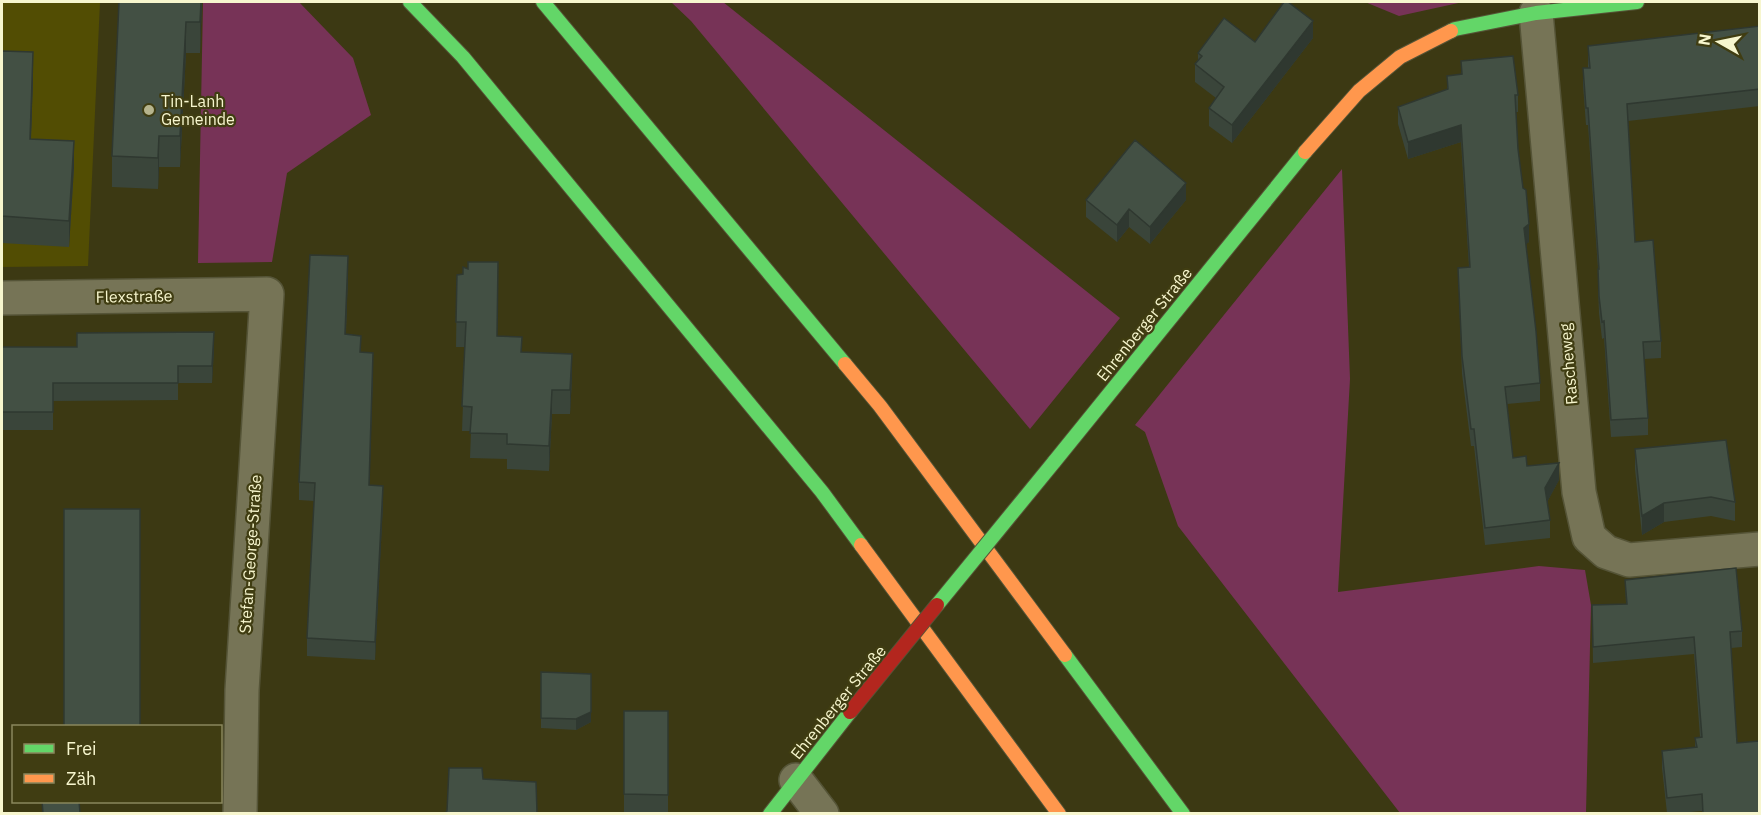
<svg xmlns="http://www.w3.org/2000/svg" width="1761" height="815" font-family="'IBM Plex Sans',sans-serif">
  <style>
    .built { fill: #524d03 }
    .green { fill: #773357 }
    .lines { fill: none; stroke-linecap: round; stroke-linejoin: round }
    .street-casing { stroke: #555437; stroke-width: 36 }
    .fast-casing { stroke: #555437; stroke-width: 16 }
    .slow-casing { stroke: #555437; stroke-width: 16 }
    .street { stroke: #767456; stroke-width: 33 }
    .fast { stroke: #63d668; stroke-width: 14 }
    .slow { stroke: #ff974d; stroke-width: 14 }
    .fast-bridge-casing { stroke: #555437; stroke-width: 16; stroke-linecap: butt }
    .jam-bridge-casing { stroke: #555437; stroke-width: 16; stroke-linecap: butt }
    .fast-bridge { stroke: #63d668; stroke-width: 14 }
    .jam-bridge { stroke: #b3261e; stroke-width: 14 }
    .wall { fill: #3a453a }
    .shaded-wall { fill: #2f3830 }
    .building { fill: #435044; stroke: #2f3830; stroke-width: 1.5 }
    .poi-dot { fill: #b6b48d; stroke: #403d12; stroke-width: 2 }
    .labels { text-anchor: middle; stroke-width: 4.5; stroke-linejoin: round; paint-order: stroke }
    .poi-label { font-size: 16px; fill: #f7f6ce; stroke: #403d12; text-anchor: start }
    .street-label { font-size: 16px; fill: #f7f6ce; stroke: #403d12 }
  </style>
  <rect width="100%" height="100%" fill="#3c3913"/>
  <path class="built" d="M2,2H100L88,266L2,267Z"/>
  <path class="green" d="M203,2H299L353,58L371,115L287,173L272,262L198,263Z
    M671,2H723L1120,318L1030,429L691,21Z
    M1365,2H1463L1399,16Z
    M1342,169L1350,379L1338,592L1539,566L1585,570L1591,605L1586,813H1400L1178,526L1145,432L1135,425Z"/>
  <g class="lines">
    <g class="street-casing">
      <path id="street" d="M1536,13L1579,492L1589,537L1606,552L1629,560L1760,549
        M2,298L267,294L242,690L240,814
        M796,780L822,814"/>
    </g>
    <g class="fast-casing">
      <path id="fast" d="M410,2L463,57L822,492L861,545
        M543,2L845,364
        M1451,31L1455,29L1536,13L1637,2
        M1054,462L1305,152
        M1065,655L1183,814
        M770,814L850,712"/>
    </g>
    <g class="slow-casing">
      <path id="slow" d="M1305,152L1359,91L1400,57L1451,31
        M845,364L880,406L1065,655
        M861,545L1059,814"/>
    </g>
    <use href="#street" class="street"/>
    <use href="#fast" class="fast"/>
    <use href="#slow" class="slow"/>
    <g class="fast-bridge-casing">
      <path id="fast-bridge" d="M937,605L1054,462"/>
    </g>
    <g class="jam-bridge-casing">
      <path id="jam-bridge" d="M850,712L937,605"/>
    </g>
    <use href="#fast-bridge" class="fast-bridge"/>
    <use href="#jam-bridge" class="jam-bridge"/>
  </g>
  <path class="wall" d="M119,2H202L200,53H186L180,167H159L158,189L112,187V156Z
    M1760,26V106L1628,121L1635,242L1661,341V358L1644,359L1648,418V435L1611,437L1604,338L1602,339L1599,313L1598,286V269L1588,125H1586L1583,85V68H1588V46Z
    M1313,38L1232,143L1209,126V108L1216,98L1195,82V64L1198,61V53L1255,42Z
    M2,51L33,78L31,139L74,167L69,247L2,243Z
    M1461,61L1518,95V112H1516L1518,149L1529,242L1526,244L1540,383V401L1507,404L1513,458L1527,466L1559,480L1547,502L1550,520V538L1485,545L1474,446H1471L1462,374L1458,268L1469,267L1461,142L1408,159L1398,124V107L1447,90V76L1461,75Z
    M1086,200H1186L1150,244L1129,227L1117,242L1086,217Z
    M348,274L346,334L361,352L373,371L369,485L383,504L375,660L307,656V638L314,501L299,500V482Z
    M457,275L497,336L522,352L572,378L570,414H552L549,471L507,469V459L470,458L471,431H462L465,347H456Z
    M2,347L214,349L212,383H178V400L53,401V430H2Z
    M1635,449L1735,502V521L1711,516L1664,522L1642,535L1635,469Z
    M1625,580L1742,631V647L1731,648L1737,743L1760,813H1702V811L1679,813H1667L1662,768V751L1695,748V738L1700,737L1694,654L1593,663L1592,605L1626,604Z
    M541,672L591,722L576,730L541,728Z
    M624,711H668V813H624Z"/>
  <path class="shaded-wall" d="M201,2H202L200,53V22Z
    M1313,21V38L1232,143V125Z
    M186,22V53L180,167V136Z
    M33,52V78L30,165V139Z
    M1461,125V142L1408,159V142Z
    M159,136V167L158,189V158Z
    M74,141V167L69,247V221Z
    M1186,183V200L1150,244V227Z
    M1129,209V227L1117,242V225Z
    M1529,224V242L1524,246V228Z
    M348,256V274L345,352V334Z
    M214,332V349L212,383V366Z
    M373,353V371L369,503V485Z
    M572,354V378L570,414V390Z
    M552,390V414L549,471V446Z
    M1559,463V480L1545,506V488Z
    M383,486V504L375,660V642Z
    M1664,503V522L1642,535V516Z
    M591,712V722L576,730V719Z"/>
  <path class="building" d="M119,2H201L200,22H186L180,136H159L158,158L112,156Z
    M1284,2H1288L1313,21L1232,125L1209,108L1224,87L1195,64L1202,56L1198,53L1224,18L1255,42Z
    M1760,26V89L1627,104L1635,242L1653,240L1661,341L1643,342L1648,418L1611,420L1604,321L1602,322L1599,296L1598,269H1599L1588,108H1586L1583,68H1590L1588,46Z
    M2,51L33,52L30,139L74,141L69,221L2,216Z
    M1513,56L1518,95H1515L1518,149L1523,188L1526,190L1529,224L1524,228L1536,331L1540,383L1505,387L1513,458L1526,456L1527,466L1559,463L1545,488L1550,520L1485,528L1474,429H1471L1462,356L1458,268L1470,267L1461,125L1408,142L1398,107L1448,89L1447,76L1462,74L1461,61Z
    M1135,140L1186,183L1150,227L1129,209L1117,225L1086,200Z
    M310,255L348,256L345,334L361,336L360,352L373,353L369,485L383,486L375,642L307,638L315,483L299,482Z
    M468,262H498L497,336L522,337L521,352L572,354L570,390H552L549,446L507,444V434L470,433L472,407L462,406L466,322H456L457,275L463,274V267L468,269Z
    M214,332L212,366H178V383H53V412H2V347H77V333Z
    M1726,440L1735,502L1711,497L1664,503L1642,516L1635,449Z
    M64,509H140V726H64Z
    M1736,568L1742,631L1730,632L1737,743L1759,741L1760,750V813H1703L1702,794L1667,798L1662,751L1697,747L1695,738L1702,737L1694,637L1593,647L1592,605L1627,604L1625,580Z
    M541,672L591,674V712L576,719L541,718Z
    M624,711H668V795L624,794Z
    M449,768H482L483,779L536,782L537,813H445L447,811Z
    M42,801H79L80,813H43Z"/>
  <circle class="poi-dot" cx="149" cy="110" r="6"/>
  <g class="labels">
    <g class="poi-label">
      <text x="161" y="107">Tin-Lanh<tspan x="161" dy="18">Gemeinde</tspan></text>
    </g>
    <g class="street-label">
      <text transform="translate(134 296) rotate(-1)" y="6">Flexstraße</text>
      <text transform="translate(1144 324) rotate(-51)" y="6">Ehrenberger Straße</text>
      <text transform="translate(1568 364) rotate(-95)" y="6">Rascheweg</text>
      <text transform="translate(250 554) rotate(-86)" y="6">Stefan-George-Straße</text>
      <text transform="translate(838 702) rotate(-51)" y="6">Ehrenberger Straße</text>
    </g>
  </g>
  <rect width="1761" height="815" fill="none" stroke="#f7f6ce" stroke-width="6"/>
  <rect x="12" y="725" width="210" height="78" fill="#403d12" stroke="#89875d" stroke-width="1.5"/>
  <rect x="24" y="744" width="30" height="9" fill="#63d668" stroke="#89875d" stroke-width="1.5"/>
  <text x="66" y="755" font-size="18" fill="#f7f6ce">Frei</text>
  <rect x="24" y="774" width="30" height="9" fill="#ff974d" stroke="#89875d" stroke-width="1.5"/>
  <text x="66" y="785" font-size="18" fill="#f7f6ce">Zäh</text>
  <g transform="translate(1719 42) rotate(279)" stroke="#403d12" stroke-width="4.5" paint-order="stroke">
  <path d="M0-4.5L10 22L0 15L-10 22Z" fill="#f7f6ce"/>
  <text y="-9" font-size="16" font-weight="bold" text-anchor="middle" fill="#f7f6ce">N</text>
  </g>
</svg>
